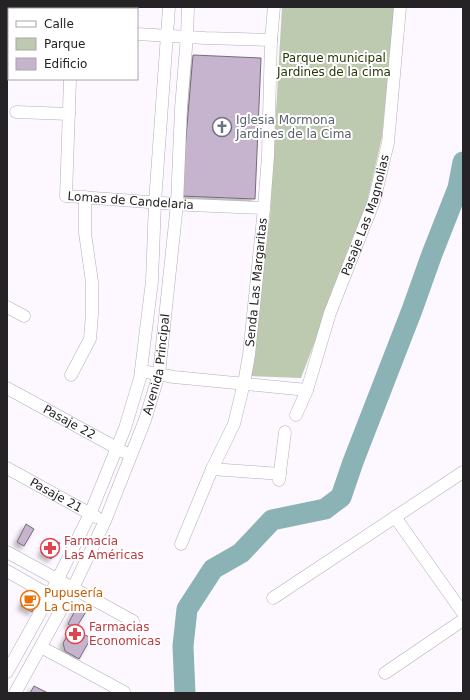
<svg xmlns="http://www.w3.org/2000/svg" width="470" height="700" font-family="'DejaVu Sans',sans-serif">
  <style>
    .green { fill: #becaaf }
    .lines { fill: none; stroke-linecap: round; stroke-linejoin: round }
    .river { stroke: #8bb2b5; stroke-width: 21 }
    .building { fill: #c6b3cd; stroke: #736e75; filter: url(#shadow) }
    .minor-casing { stroke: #b3aeb5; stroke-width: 13 }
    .minor { stroke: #fff; stroke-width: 12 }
    .labels { text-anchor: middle; stroke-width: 4; stroke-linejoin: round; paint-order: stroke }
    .park-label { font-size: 12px; fill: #273606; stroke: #fff }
    .worship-label { font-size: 12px; fill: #5b616d; stroke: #fff; text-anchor: start }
    .street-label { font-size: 12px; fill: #252325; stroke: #fff }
    .health-label { font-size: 12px; fill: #be3a42; stroke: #fff; text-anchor: start }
    .food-label { font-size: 12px; fill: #c56008; stroke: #fff; text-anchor: start }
  </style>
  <defs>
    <filter id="shadow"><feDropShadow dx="-3.5" dy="3.5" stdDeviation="2" flood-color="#0004"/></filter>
  </defs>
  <rect width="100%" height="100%" fill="#fdf7ff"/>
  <path class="green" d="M282,7H395L382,137L365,211L301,378L250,376L270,217Z"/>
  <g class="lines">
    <path class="river" d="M185,693L183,646L187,609L213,569L241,553L272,520L325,509L341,497L353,462L412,310L432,254L458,188L463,162"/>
  </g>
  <path class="building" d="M193,55L261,58L255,199L181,196Z
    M26,524L34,529L24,546L17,542Z
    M48,539L60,543L51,559L41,553Z
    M28,592L34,595L37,602L32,612L21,606Z
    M78,605L87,610L76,628L68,624Z
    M72,628L91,638L79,659L65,651L63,643Z
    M34,686L48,693H30Z"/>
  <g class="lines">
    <g class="minor-casing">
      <g id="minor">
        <path d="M74,9V7"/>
        <path d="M7,29H9"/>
        <path d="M137,34L205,38L271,40"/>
        <path id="s1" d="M70,79L66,196L190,205L264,208"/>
        <path d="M16,112L69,114"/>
        <path d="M7,307L24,316"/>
        <path d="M141,371L174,377L307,390"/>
        <path d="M71,375L90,339L92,314V282L85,233V197"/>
        <path id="s2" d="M7,388L124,452"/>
        <path id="s3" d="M296,415L307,390L330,313L374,201L388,143L400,7"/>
        <path id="s4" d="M7,468L96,517"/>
        <path d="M212,469L280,474"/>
        <path d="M279,480L285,432"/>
        <path d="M395,517L463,613"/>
        <path id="s5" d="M181,544L212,469L234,424L244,383L249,355L264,208L268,156L271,40L274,7"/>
        <path d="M7,552L133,621"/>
        <path d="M7,571L65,604"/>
        <path d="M273,598L463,472"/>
        <path d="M41,647L124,692"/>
        <path d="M7,672L50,595L90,514L125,428L140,378L152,281L155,202L169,7"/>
        <path d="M385,673L463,620"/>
        <path id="s6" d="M15,693L73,588L105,521L145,420L159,374L177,204L181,108L187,36L188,7"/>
      </g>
    </g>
    <use href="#minor" class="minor"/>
  </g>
  <defs>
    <g id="church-ring" transform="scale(1)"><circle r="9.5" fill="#fff" stroke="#6b7280" stroke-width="1.5"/><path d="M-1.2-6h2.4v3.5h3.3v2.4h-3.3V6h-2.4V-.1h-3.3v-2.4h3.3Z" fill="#6b7280"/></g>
    <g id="pharmacy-ring" transform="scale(1)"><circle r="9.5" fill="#fff" stroke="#e0444e" stroke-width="1.5"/><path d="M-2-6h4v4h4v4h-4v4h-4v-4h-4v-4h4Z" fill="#e0444e"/></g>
    <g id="cafe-ring" transform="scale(1)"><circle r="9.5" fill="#fff" stroke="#e8710a" stroke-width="1.5"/><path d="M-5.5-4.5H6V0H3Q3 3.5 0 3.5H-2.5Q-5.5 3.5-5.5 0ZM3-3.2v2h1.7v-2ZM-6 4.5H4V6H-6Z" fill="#e8710a"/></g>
  </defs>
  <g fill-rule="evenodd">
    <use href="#church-ring" x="222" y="127"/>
    <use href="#pharmacy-ring" x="50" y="548"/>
    <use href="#cafe-ring" x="30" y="600"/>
    <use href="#pharmacy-ring" x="75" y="634"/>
  </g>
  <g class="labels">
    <g class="park-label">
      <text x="334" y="62">Parque municipal<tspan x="334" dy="14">Jardines de la cima</tspan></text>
    </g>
    <g class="worship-label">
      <text x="236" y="124">Iglesia Mormona<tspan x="236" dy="14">Jardines de la Cima</tspan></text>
    </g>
    <g class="street-label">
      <text dy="4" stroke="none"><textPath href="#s1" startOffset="182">Lomas de Candelaria</textPath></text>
      <text dy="4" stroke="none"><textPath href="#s3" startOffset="212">Pasaje Las Magnolias</textPath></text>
      <text dy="4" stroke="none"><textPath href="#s5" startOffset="275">Senda Las Margaritas</textPath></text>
      <text dy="4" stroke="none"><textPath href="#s6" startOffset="360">Avenida Principal</textPath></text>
      <text dy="4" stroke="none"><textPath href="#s2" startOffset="71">Pasaje 22</textPath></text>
      <text dy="4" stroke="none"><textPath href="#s4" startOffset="56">Pasaje 21</textPath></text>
    </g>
    <g class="health-label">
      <text x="64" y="545">Farmacia<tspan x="64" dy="14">Las Américas</tspan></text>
      <text x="89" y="631">Farmacias<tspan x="89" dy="14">Economicas</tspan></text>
    </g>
    <g class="food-label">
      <text x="44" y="597">Pupusería<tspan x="44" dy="14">La Cima</tspan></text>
    </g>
  </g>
  <rect width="470" height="700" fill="none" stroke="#252325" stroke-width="16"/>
  <rect x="8" y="8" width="130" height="72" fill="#ffffff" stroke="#a8a7a8"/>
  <rect x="16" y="21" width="20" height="6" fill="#ffffff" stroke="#a8a7a8"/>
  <text x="44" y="28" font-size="12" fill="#252325">Calle</text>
  <rect x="16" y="38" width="20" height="12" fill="#becaaf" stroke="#a8a7a8"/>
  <text x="44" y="48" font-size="12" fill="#252325">Parque</text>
  <rect x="16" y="58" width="20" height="12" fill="#c6b3cd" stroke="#a8a7a8"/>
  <text x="44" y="68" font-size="12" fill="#252325">Edificio</text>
</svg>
